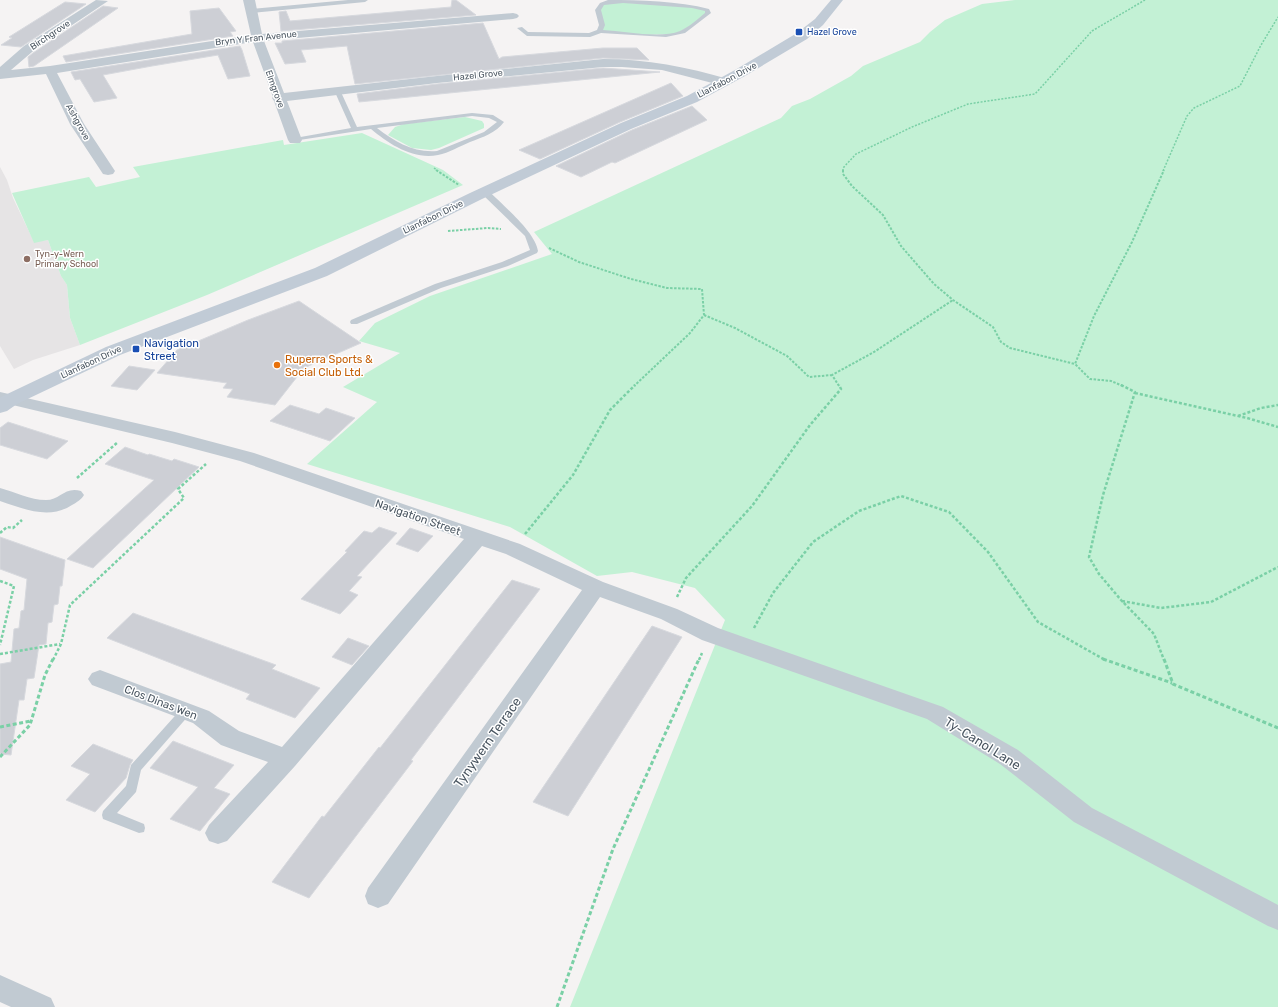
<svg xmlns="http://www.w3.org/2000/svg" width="1278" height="1007" font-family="Rubik,sans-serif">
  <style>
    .education { fill: #e6e4e5 }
    .green { fill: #c3f1d5 }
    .building { fill: #cdcfd5; stroke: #d7d9de }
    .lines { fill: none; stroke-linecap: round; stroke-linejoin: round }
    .path-far3 { stroke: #7ad0a6; stroke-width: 1.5; stroke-dasharray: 2 1.5; stroke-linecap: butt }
    .path-far2 { stroke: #7ad0a6; stroke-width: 2; stroke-dasharray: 2.5 1.5; stroke-linecap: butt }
    .path-far1 { stroke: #7ad0a6; stroke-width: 2.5; stroke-dasharray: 3 2; stroke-linecap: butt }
    .path { stroke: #7ad0a6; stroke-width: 3; stroke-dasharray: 4 2.5; stroke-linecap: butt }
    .lane { fill: #c1cad2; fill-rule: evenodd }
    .street { fill: #c1cad2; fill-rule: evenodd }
    .secondary { fill: #c1cbd6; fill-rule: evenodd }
    .transit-dot { fill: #1a4fb4; stroke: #fff; stroke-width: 1.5 }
    .education-dot { fill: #8d6e63; stroke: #fff; stroke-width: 1.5 }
    .food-dot { fill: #e8710a; stroke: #fff; stroke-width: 1.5 }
    .labels { text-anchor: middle; stroke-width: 3; stroke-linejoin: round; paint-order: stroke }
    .far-transit-label { font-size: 9px; fill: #164399; stroke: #fff; text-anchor: start }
    .far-street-label { font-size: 9px; fill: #4a5661; stroke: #fff }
    .far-education-label { font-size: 9px; fill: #785e54; stroke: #fff; text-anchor: start }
    .transit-label { font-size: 11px; fill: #164399; stroke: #fff; text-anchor: start }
    .food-label { font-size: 11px; fill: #c56008; stroke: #fff; text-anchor: start }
    .street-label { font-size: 11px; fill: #4a5661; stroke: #fff }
    .near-street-label { font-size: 13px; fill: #4a5661; stroke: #fff }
  </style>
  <rect width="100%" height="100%" fill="#f5f3f3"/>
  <path class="education" d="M0,167L7,180L13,198L34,242L48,240L61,276L67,285L70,318L80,345L33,360L14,369L0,346Z"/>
  <path class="green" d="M1015,0H1278V1007H570L725,620L695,588L632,572L597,576L510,527L307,464L377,402L343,387L400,353L359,341L375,323L430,296L552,254L534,232L781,118L792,106L810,99L851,76L863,66L920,42L930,32L945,20L982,4Z
    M608,2L692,6L707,10L708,13L696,23L675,34L644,35L600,31L598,10L602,4Z
    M465,117L482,121L484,124V128L439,148L431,150L412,148L388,135L395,127L404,124Z
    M362,133L443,170L463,185L207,295L80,345L70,318L67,285L61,276L48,240L34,243L12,193L89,177L96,187L140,177L133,167L283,140L284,145Z"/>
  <path class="building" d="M452,0H456L476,15L281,31L279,12L286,11L290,21L451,7Z
    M65,2L86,4L21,47L1,45L12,38L9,37Z
    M103,6L118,8L34,66L29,67L28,57L33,53Z
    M219,8L236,31L230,32L233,36L66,62L63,56L192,34L190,11Z
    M483,23L499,59L502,57L603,48H637L649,60L603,58L355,84L347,46L301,50L306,62L285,64L275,43H282V41Z
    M240,46L242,50L250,76L228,79L218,55L152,66L103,75L117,98L94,102L80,79L75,80L71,72Z
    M603,68L660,72L359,102L357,94L437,84Z
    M671,83L683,96L620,122L540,159L519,150Z
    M692,106L707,120L615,163L612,162L581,177L556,166L632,130Z
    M299,301L361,343L304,368L275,405L227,397L233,389L223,388L227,383L157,373L177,350L248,320Z
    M129,366L155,370L137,390L111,386Z
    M290,405L319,414L326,408L355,418L330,441L270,421Z
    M8,422L52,436L68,441L47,459L0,445V428Z
    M125,447L148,455L149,454L172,461L174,459L199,467L93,568L67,559L154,480L105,464Z
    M379,527L397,533L357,576L362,577L349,591L358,595L340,614L301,599L347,552L345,551L364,531L372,533Z
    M410,528L433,536L418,552L396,544Z
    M0,537L65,560L62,586H60L58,604L54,605L52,622L48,623L46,644L39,645L34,678L27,679L24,700H19L11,755L0,754V664L11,662L14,629L19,628L21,611L24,610L27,579L0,569Z
    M512,580L540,589L411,760L413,761L309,898L272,882L322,816L324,817L379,747L380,748Z
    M133,613L276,665L272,669L320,688L295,718L246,699L250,694L107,638Z
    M652,626L682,637L568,816L533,802Z
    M348,638L369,646L352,665L332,657Z
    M173,741L234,765L214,788L230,794L200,831L170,819L198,787L150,768Z
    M93,744L133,760L130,765L126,778L95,812L66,800L90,774L71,766Z"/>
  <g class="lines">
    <path class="path-far3" d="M434,168L438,171
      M843,171V168L856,154L912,127L968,104L1035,94L1092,31L1145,0
      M1163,171L1187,116L1194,108L1240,86L1261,45L1278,17"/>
    <path class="path-far2" d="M436,170L459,185
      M843,170V174L852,186L883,215L901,246L934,284L953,300L993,327L1001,342L1010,348L1075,364
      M448,231L488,228L501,229
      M549,248L579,262L631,279L667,288L702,289L704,315L690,333L634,386
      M704,315L735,328L787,356L809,377L832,375
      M839,386L832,375L874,352L953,300
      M1123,386L1111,381L1090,379L1075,364L1094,316L1132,242L1164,170"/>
    <path class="path-far1" d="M1121,385L1135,392L1103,495L1089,557L1099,574L1121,600L1154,634L1164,660
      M1135,393L1247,418L1278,427
      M1238,416L1261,408L1278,405
      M77,478L118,442
      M0,533L7,527L13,528L22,520
      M525,534L573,475L610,410L635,385
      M0,581L14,586L0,645
      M677,597L686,578L752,506L810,425L841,389L839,385
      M1122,601L1161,608L1211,602L1278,567
      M754,628L773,593L813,542L859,511L901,496L949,512L988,552L1038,622L1105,660
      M0,654L60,644
      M53,660L61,644L70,605L184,498L178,489L206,464
      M699,660L702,653"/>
    <path class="path" d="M1103,659L1172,683
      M1164,659L1173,684L1278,728
      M0,727L31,721
      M0,757L30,725L45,675L53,659
      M557,1007L613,849L699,659"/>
    <path class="lane" d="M348,0H368L365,2L252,13L249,11L252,9Z
      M608,0C639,0 679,1 709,9L711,13L685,33L666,37L601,33L590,37L527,36L517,28L522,27L528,32L589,33L597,30L599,25L595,10L600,3ZM623,3L692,8L705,11V13C698,19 689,27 680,31C660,39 625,31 603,30L605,25L601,10L604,5Z
      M335,89L340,90L357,127L472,113L493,115L504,122C496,133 483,137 470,142C460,146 449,153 438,155C413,160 389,144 371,129L293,141V139L295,138L351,128L334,90ZM472,116L489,118L497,122L484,132L437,151C414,153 395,142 377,128Z
      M482,190H488C502,205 535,231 538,251L537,253L508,266L441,288L357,324H351L350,322L351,320L435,284L502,262L530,250L525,236L482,194Z
      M186,707L190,708L192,711L190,714L141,770L136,792L117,813L144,824L145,828L144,832L139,833L103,819L102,815L103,811L126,786L131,765L182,708Z"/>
    <path class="street" d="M96,0L108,1L32,52L11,70L50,66L251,35L243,0H255L262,34L513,13L517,14L519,16L517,18L513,19L264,41L284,93L437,76L603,59C647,59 687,67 728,79L730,82L728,85L724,86L662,70L622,67H603L437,83L287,101L302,140L300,143H290L288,140L274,101L272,98L273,97L253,42L57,73L84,124L115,171L113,174L108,175L103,174L70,124L46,74L0,79V67L24,46Z
      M0,392L175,432L254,453L520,544L603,582L677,609L718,628L943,707L1018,750L1092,808L1278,905V930L1268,926L1074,822L1000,764L927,719L702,640L661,619L600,597L388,904L378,908L368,904L365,896L368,888L582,590L506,554L482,546L295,766L227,841L218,844L209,841L205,833L209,825L268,762L221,745L193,723L92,685L88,679L92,673L100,670L108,673L209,711L239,731L282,747L464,539L240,461L172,443L0,402Z
      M0,488C15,492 30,500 46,500C60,500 65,486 81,491L84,495C81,500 77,502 72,505C49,520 24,509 0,501Z
      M0,975L51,998L55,1007H11L0,1002Z"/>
    <path class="secondary" d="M831,0H843L823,25L807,39L745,76L697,102L631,129L482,199L327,276L120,355L17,404L7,411L0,413V398L3,396L106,347L315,268L470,193L621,123L687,96L735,70L797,33L815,19Z"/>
  </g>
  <g class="transit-dot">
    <rect x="795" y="28" width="8" height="8" rx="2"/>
    <rect x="132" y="345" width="8" height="8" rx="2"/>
  </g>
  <circle class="education-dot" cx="27" cy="259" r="4"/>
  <circle class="food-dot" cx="277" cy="365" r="4"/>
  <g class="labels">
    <g class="far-transit-label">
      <text x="807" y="35">Hazel Grove</text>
    </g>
    <g class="far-street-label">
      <text transform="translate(50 35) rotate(-34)" y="3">Birchgrove</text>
      <text transform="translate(256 38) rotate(-6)" y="3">Bryn Y Fran Avenue</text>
      <text transform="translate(478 75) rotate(-6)" y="3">Hazel Grove</text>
      <text transform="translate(727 80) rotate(-28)" y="3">Llanfabon Drive</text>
      <text transform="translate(275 89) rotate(70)" y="3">Elmgrove</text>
      <text transform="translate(78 122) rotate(61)" y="3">Ashgrove</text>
      <text transform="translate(433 217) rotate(-26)" y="3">Llanfabon Drive</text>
      <text transform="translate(91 362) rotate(-25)" y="3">Llanfabon Drive</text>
    </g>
    <g class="far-education-label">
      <text x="35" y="257">Tyn-y-Wern<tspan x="35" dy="10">Primary School</tspan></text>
    </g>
    <g class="transit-label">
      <text x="144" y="347">Navigation<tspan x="144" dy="13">Street</tspan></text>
    </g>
    <g class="food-label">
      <text x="285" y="363">Ruperra Sports &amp;<tspan x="285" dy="13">Social Club Ltd.</tspan></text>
    </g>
    <g class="street-label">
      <text transform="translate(418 517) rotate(19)" y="4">Navigation Street</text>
      <text transform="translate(161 702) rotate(21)" y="4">Clos Dinas Wen</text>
    </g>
    <g class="near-street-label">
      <text transform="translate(487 742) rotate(-55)" y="5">Tynywern Terrace</text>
      <text transform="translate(983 743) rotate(32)" y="5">Ty-Canol Lane</text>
    </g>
  </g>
</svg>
